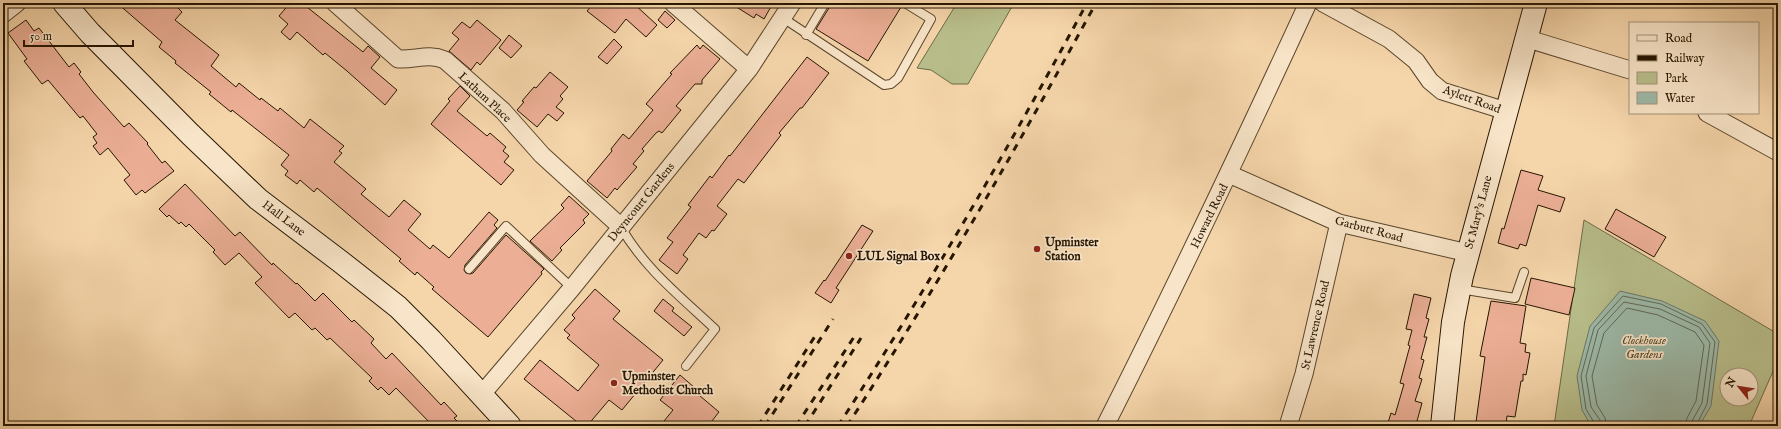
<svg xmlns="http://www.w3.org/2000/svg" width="1781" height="429" font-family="'IM FELL English',serif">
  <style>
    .green { fill: #b8be8b; stroke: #6f6a46; fill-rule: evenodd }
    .water { fill: #9cb9a8; stroke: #6d7865 }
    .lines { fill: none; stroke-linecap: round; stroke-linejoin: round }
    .shore { stroke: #616854; stroke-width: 1 }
    .building { fill: #ecaf96; stroke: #261601 }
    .lane-casing { stroke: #5a462b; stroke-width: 10 }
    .street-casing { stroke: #5a462b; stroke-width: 19 }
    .secondary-casing { stroke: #261601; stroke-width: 24 }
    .lane { stroke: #f8e4c8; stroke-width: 8 }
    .street { stroke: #f8e4c8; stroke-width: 17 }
    .secondary { stroke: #f8e4c8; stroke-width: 22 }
    .rail { stroke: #261601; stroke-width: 3; stroke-dasharray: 7 7; stroke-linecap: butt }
    .poi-dot { fill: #8f2418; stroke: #f8e4c8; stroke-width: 1.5 }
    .labels { text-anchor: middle; stroke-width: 3.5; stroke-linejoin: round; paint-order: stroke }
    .street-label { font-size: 12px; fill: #261601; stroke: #f8e4c8 }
    .poi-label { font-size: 12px; font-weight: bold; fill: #261601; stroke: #f8e4c8; text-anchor: start }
    .park-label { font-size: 12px; font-style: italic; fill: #52482a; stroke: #f8e4c8 }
  </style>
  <rect width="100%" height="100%" fill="#f5d5aa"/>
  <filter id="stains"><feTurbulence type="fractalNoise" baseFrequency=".005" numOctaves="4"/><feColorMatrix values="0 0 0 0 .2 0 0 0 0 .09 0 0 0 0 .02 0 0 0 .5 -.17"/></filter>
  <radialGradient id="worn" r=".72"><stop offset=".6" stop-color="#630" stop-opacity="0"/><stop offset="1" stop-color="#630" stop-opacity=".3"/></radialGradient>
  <path class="green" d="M957,3H1014L968,84H952L931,70L917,68Z
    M1584,220L1778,334V360L1749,426H1554ZM1727,375H1751V399H1727Z"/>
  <path class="water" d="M1620,291L1662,301L1705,321L1719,341L1711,406L1699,426H1596L1590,424L1582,410L1577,376L1590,326Z"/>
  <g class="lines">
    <path class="shore" d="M1596,426L1586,409L1581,376L1594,328L1623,296L1661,304L1702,324L1715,342L1707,404L1696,426
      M1601,426L1600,420L1591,407L1586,376L1598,330L1624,302L1660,309L1699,327L1710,343L1702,403L1692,421L1691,426
      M1607,426L1605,418L1597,405L1592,376L1604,333L1627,308L1658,315L1695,332L1704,345L1696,401L1687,418L1685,426"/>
  </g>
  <path class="building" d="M117,3H173L182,12L175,20L219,55L211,66L236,87L239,83L260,100L261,98L278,111L280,108L304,128L310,119L344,146L339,151L342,153L334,162L366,189L361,194L389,217L404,200L421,214L408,230L430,249L433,245L449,258L489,212L498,220L494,225L497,228L465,265L464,270L466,273L470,274L473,273L506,235L544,269L541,272L542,274L488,337L432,289L434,287L417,272L415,275L399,261L401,259L317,188L314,192L300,180L297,184L285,175L288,171L281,165L289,155L232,110L231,112L209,94L211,92L175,63L176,61L159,47L162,42Z
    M290,3H302L363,52L368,46L380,57L371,68L397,90L385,105L347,71L325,53L323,55L297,32L290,40L281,32L288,24L279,16Z
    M594,3H633L657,25L646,37L626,19L615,33L587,11Z
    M730,3H773L764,19L756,14L754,18Z
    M832,3H900L901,7L868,61L816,29Z
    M665,11L675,20L667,28L658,20Z
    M26,20L34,31L39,28L69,67L74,63L81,72L79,74L93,92L124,127L129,123L148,143L147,144L162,163L165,161L174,171L145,193L142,190L136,195L124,180L130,175L108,148L100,155L93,146L97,143L93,137L97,134L83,116L80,118L48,80L42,84L24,61L27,59L8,33Z
    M477,20L501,40L480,65L477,62L471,70L449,51L459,39L452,33L462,22L470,28Z
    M509,35L522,46L511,58L499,48Z
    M614,39L622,47L607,64L598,57Z
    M697,45L700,49L703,45L720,59L702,80V84H695L676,106L681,110L662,133L659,131L656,133L642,149L644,151L633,164L637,167L617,190L615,188L607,198L587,181L612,151L611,149L623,134L629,139L653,110L646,104L672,74L670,73Z
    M807,57L829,73L802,108H800L779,133L781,135L744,183L738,179L717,206L727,214L714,231L712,230L706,238L699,233L683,255L688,259L677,274L659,260L673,242L667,238L691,207L688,205L710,176L712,178L729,155L730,156Z
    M550,72L568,87L560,96L563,99L556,107L564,113L557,121L548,114L537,127L517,110L524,102L522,101L534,87L536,88Z
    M460,86L470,96L457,111L487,136L490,133L506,147L503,151L509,156L504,162L514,170L501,185L431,124L450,101L448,99Z
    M1521,170L1543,176L1538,190L1565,198L1560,212L1538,205L1526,246L1520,244L1518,249L1498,243L1502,228L1504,229Z
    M185,184L235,236L240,232L272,265L273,263L296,284L297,283L315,301L323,293L352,322L354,320L374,339L371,343L386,359L392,353L441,405L444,402L457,416L454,418L462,426H433L396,388L389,395L381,387L378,390L369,381L372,378L330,338L327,340L315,328L312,330L295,313L289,318L255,283L262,277L239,253L225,265L213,252L215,250L189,224L186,227L181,222L179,224L169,215L167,217L159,209Z
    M569,196L589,214L583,220L585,223L560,248L562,250L552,261L530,241L564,208L561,205Z
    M1616,209L1666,237L1654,257L1605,229Z
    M862,225L873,231L836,288L839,290L831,303L815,293L824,280L825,281Z
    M1531,278L1575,288L1569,315L1525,304Z
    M595,289L620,311L613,319L663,360L622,410L609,400L587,426H582L524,379L540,360L578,391L599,365L567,338L570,335L564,330L575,318L572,315Z
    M1414,294L1431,298L1426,318L1429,319L1424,337H1427L1421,359L1424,360L1419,378L1422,379L1415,401L1422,403L1417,421L1423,423V426H1387L1391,413L1395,415L1404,384L1400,383L1408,353L1410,346L1408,345L1412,330L1406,329Z
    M663,299L674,308L672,311L692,327L684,336L654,311Z
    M1491,301L1526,306L1520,343L1526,344L1525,352L1530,353L1526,375L1523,374V381H1521L1515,417L1507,416L1506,424H1502L1501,425L1476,422L1485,357L1480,356Z
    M680,375L695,388L693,390L719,412L708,426H660L673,410L660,400Z"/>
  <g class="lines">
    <g class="lane-casing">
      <path id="lane" d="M783,18L884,85L891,84L898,78L931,19L905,3
        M806,35L825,3
        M621,227C643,267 681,297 715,329L686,366
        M469,269L506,226L572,288
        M1460,289L1515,298L1524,272"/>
    </g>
    <g class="street-casing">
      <path id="street" d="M335,3L398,59C416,60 428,53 445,60L503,111L542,155L621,227
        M673,3L749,69
        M1323,3L1389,39L1416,61L1430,81L1442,91L1506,111
        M3,14L17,3
        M1525,38L1630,70
        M1707,113L1778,152
        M1229,174L1339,223L1468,253
        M482,394L572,288L749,69L792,3
        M1105,426C1176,286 1242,146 1308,3
        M1288,426L1304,374L1339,223"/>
    </g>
    <g class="secondary-casing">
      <path id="secondary" d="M64,3L90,33L191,135L258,199L341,262L398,307L431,340L510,426
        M1442,426L1453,322L1462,276L1536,3"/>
    </g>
    <use href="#lane" class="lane"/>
    <use href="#street" class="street"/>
    <use href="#secondary" class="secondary"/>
    <path class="rail" d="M758,426L817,333
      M765,426L833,319
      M796,426L854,337
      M805,426L861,338
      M838,426C927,289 1009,147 1087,3
      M847,426C936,289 1017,147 1096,3"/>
  </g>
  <g class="poi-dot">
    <circle cx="1037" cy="249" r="4"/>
    <circle cx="849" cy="256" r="4"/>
    <circle cx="614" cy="383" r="4"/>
  </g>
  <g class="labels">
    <g class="street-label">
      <text transform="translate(485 97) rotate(43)" y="4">Latham Place</text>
      <text transform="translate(1472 99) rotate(20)" y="4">Aylett Road</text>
      <text transform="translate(641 202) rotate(-51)" y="4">Deyncourt Gardens</text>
      <text transform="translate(1478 212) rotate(-75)" y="4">St Mary's Lane</text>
      <text transform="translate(1209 216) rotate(-64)" y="4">Howard Road</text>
      <text transform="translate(284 218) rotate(37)" y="4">Hall Lane</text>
      <text transform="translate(1369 229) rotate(15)" y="4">Garbutt Road</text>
      <text transform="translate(1315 325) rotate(-77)" y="4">St Lawrence Road</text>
    </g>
    <g class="poi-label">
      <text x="1045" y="246">Upminster<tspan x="1045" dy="14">Station</tspan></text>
      <text x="857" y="260">LUL Signal Box</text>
      <text x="622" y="380">Upminster<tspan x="622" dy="14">Methodist Church</tspan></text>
    </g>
    <g class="park-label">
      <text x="1644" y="344">Clockhouse<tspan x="1644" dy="14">Gardens</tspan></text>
    </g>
  </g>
  <rect width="1781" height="429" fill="none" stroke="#f5d5aa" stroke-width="16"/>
  <rect x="4" y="4" width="1773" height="421" fill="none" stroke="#261601" stroke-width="2"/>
  <rect x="8" y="8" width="1765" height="413" fill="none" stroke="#261601"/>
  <rect x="1629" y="22" width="130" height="92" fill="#f8e4c8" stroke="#a49278"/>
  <rect x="1637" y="35" width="20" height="6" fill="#f8e4c8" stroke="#a49278"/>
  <text x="1665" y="42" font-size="12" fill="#261601">Road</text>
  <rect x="1637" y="55" width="20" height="6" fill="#261601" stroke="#a49278"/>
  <text x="1665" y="62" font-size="12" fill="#261601">Railway</text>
  <rect x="1637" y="72" width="20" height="12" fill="#b8be8b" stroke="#a49278"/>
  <text x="1665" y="82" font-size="12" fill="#261601">Park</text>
  <rect x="1637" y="92" width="20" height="12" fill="#9cb9a8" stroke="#a49278"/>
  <text x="1665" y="102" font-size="12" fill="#261601">Water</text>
  <g transform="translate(1739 387) rotate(300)"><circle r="19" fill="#f8e4c8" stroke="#a49278"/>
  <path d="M0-3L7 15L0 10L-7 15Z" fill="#8f2418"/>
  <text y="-6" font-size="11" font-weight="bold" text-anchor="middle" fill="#261601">N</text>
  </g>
  <path d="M24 40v6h109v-6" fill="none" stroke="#261601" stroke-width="2"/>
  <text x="30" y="40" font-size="12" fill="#261601" stroke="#f8e4c8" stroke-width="3" paint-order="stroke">50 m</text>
  <rect width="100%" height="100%" filter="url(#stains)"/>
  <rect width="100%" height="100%" fill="url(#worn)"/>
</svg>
